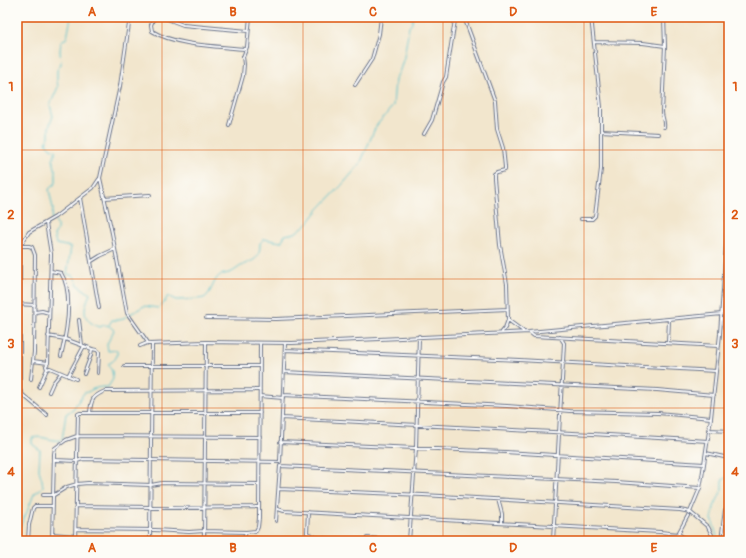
<svg xmlns="http://www.w3.org/2000/svg" width="746" height="558" font-family="Pangolin,sans-serif">
  <style>
    .lines { fill: none; stroke-linecap: round; stroke-linejoin: round }
    .stream { stroke: #53c0cc; stroke-width: 1 }
    .minor-casing { stroke: #666f85; stroke-width: 4 }
    .minor { stroke: #fff; stroke-width: 2 }
    .grid { fill: none; stroke: #de5710; stroke-width: 1; stroke-opacity: 0.55 }
    .neatline { fill: none; stroke: #de5710; stroke-width: 1.5 }
    .grid-label { font-size: 13px; text-anchor: middle; font-weight: bold; fill: #de5710 }
  </style>
  <rect width="100%" height="100%" fill="#fdfcf7"/>
  <filter id="ink" filterUnits="userSpaceOnUse"><feTurbulence type="fractalNoise" baseFrequency=".025" numOctaves="2"/><feDisplacementMap in="SourceGraphic" scale="8" xChannelSelector="R" yChannelSelector="G"/><feConvolveMatrix kernelMatrix="1 2 1 2 8 2 1 2 1" color-interpolation-filters="sRGB"/></filter>
  <filter id="wash" filterUnits="userSpaceOnUse"><feTurbulence type="fractalNoise" baseFrequency=".012" numOctaves="4" result="noise"/><feDisplacementMap in="SourceGraphic" scale="16" xChannelSelector="R" yChannelSelector="G"/><feGaussianBlur stdDeviation="0.9" result="paint"/><feColorMatrix in="noise" values="0 0 0 0 0 0 0 0 0 0 0 0 0 0 0 0 0 1.4 0 .05"/><feComposite in="paint" operator="in"/></filter>
  <g filter="url(#wash)">
    <rect width="100%" height="100%" fill="#f2e6cd"/>
    <g class="lines">
      <path class="stream" d="M109,325L112,320H120L144,306L158,308L164,303L168,296C170,297 173,299 176,300C178,300 202,299 204,298C212,293 213,280 220,275C223,274 226,274 229,273C234,272 238,267 243,265C255,259 260,260 260,243L264,239L281,242L285,235L295,233L308,223L319,209L342,185L360,164L376,126L393,106L395,80L400,70L404,57L409,27L412,23L413,17
        M17,532L27,512L34,494L43,487L42,480L39,470L40,450L32,444V438C45,435 50,442 62,440L66,414L73,409L84,393C88,392 90,391 93,389C98,387 103,387 108,387L113,379L112,371L108,364C114,361 118,358 117,350L108,351L107,344L114,330C109,326 107,323 100,327C81,321 83,309 90,294L78,285L74,276L67,274L71,247L56,244L54,235C59,229 58,223 52,219L53,209L49,189L56,183V172L53,160L56,150L50,148L46,142L49,137V127L53,116L50,105L58,87L57,80V70L61,64L60,51L61,41L67,38L71,17
        M716,541L717,537L712,519L714,507L722,490V480L729,476"/>
    </g>
  </g>
  <g filter="url(#ink)">
    <g class="lines">
      <g class="minor-casing">
        <path id="minor" d="M130,17L120,86L100,178L112,233L127,313L149,344L206,342L292,343L529,332L722,314
          M154,17L151,25L152,31C176,46 217,46 245,49L247,47
          M162,17L183,25L248,31
          M464,17L495,101L497,129L503,148L505,167V170L497,172L494,174V178L500,245L507,284L508,320L505,328L502,332
          M664,17L665,46L662,112C662,118 665,121 664,127
          M594,42L643,43L665,46
          M355,85L372,59L379,34L381,17
          M229,125L243,76L244,64L243,57L247,47L250,17
          M601,131L658,134
          M424,134L432,120L443,82L446,77L455,20L457,17
          M80,198L99,308
          M104,198L150,195
          M581,219H592L595,216L601,169V107L591,17
          M46,223L51,254L48,363L46,366L47,369L50,368L76,379
          M17,246H29L32,247L35,255L34,352L31,379
          M92,261L100,256L115,249
          M51,271L61,273C74,293 66,335 61,356
          M17,304L35,305
          M35,312L42,311L49,313
          M206,318L276,319L508,309
          M79,320L82,345
          M508,320L523,331
          M529,332L534,336L719,346
          M48,336L65,339L92,349L91,355L84,374
          M668,343L669,320
          M140,346L147,343
          M92,349L97,350L99,352L98,373
          M285,350L519,360L716,371
          M33,361L48,363
          M124,366H260
          M284,372L657,390L714,395
          M68,376L84,346
          M39,387L47,369
          M49,392L53,383L61,373
          M283,395L507,406L570,411L658,413L711,418
          M260,396L283,398
          M90,413C91,399 93,396 105,391L260,390
          M47,415L23,395L20,390V246L29,232L55,217L93,188L99,179
          M282,418L592,434L708,441
          M710,430L729,431
          M280,442L505,452L704,464
          M706,453L724,457
          M55,460L77,461L83,459L280,462
          M280,462L285,343
          M280,466L616,482L700,488
          M279,489L423,495L680,510L690,512L708,527L712,535
          M43,495H54L67,487L77,484L88,483L151,485L162,483L259,484
          M498,499L502,514V523
          M76,506L151,507
          M151,508L259,507
          M278,509L284,511L660,532L679,534L688,541
          M308,512L307,533L318,538L327,539
          M276,521L280,466
          M76,529L155,530L189,532L204,531L246,532L256,531L258,527L259,518L260,343
          M53,534L75,536
          M367,538L411,541
          M28,541L29,525L33,508L35,506H53
          M52,541L54,454L55,448L66,440L77,436L260,437
          M75,541L78,414L80,413H260
          M150,541L152,344
          M204,541L206,342
          M243,541L246,532
          M409,541L416,448L419,336
          M553,541L563,362L564,343L560,337
          M674,541L690,512L700,488L702,477L711,418L720,334L729,202
          M721,541L725,510L727,507H729"/>
      </g>
      <use href="#minor" class="minor"/>
    </g>
  </g>
  <path class="grid" d="M162,17V541M303,17V541M443,17V541M584,17V541M17,150H729M17,279H729M17,408H729"/>
  <rect width="746" height="558" fill="none" stroke="#fdfcf7" stroke-width="44"/>
  <rect x="22" y="22" width="702" height="514" class="neatline"/>
  <g class="grid-label">
    <text x="92" y="16">A</text>
    <text x="233" y="16">B</text>
    <text x="373" y="16">C</text>
    <text x="513" y="16">D</text>
    <text x="654" y="16">E</text>
    <text x="11" y="91">1</text>
    <text x="735" y="91">1</text>
    <text x="11" y="219">2</text>
    <text x="735" y="219">2</text>
    <text x="11" y="348">3</text>
    <text x="735" y="348">3</text>
    <text x="11" y="476">4</text>
    <text x="735" y="476">4</text>
    <text x="92" y="552">A</text>
    <text x="233" y="552">B</text>
    <text x="373" y="552">C</text>
    <text x="513" y="552">D</text>
    <text x="654" y="552">E</text>
  </g>
</svg>
